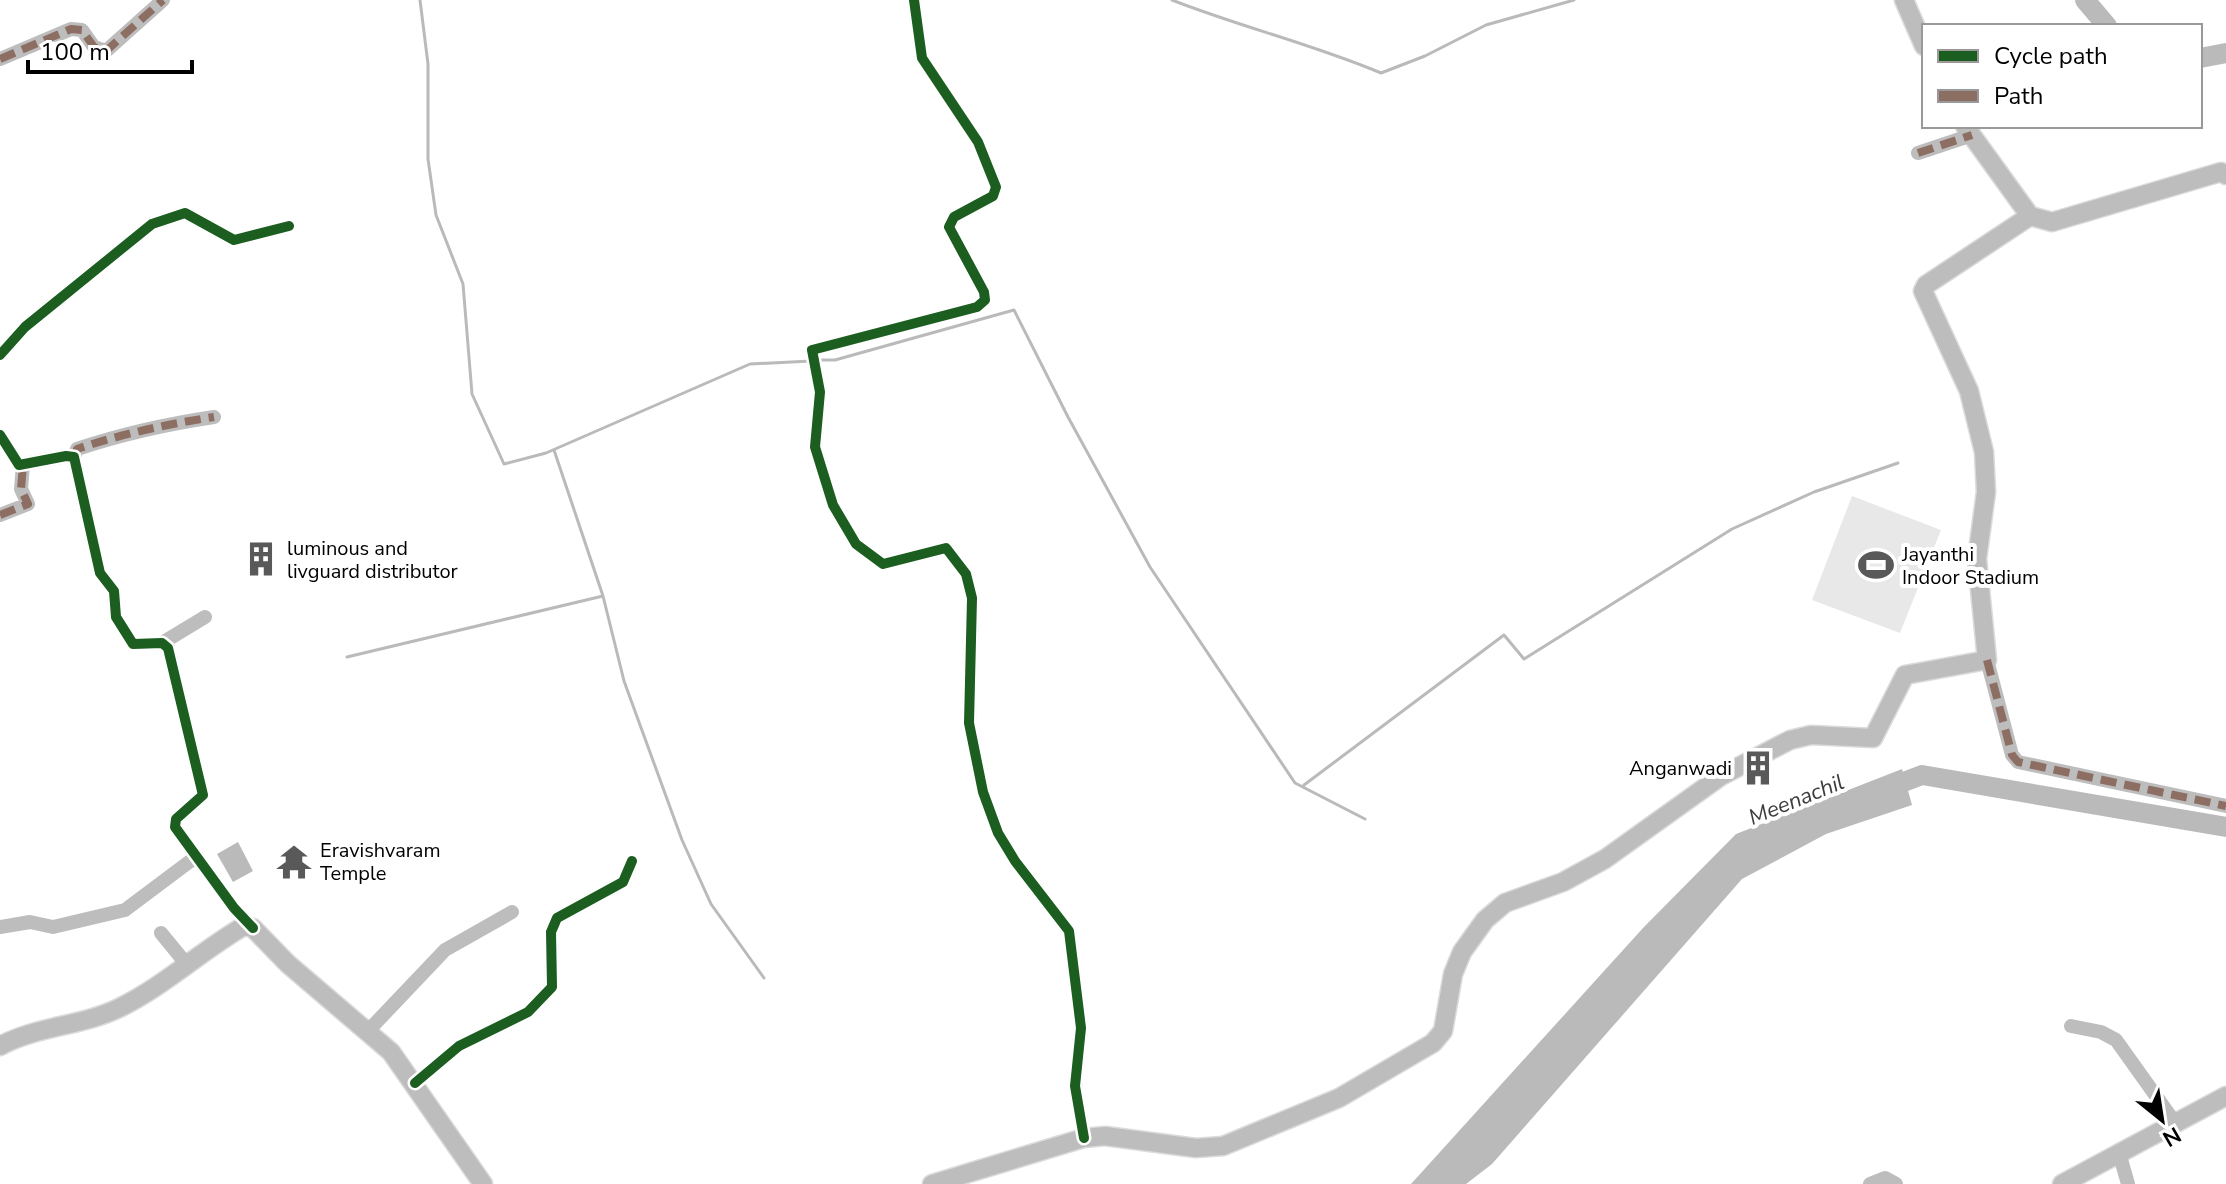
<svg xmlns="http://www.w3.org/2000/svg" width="2226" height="1184" font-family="'Nunito Sans',sans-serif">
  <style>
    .green { fill: #e8e8e8 }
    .water { fill: #bababa }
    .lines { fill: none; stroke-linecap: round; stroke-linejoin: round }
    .stream { stroke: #bababa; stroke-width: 3 }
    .river { stroke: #bababa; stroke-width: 20 }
    .major-casing { stroke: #dbdbdb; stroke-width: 21 }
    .minor { stroke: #bdbdbd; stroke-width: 14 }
    .major { stroke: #bdbdbd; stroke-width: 18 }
    .quiet { stroke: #8d6e63; stroke-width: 8; stroke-dasharray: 16 8; stroke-linecap: butt }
    .cycleway-casing { stroke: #fff; stroke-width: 15 }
    .cycleway { stroke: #1b5e20; stroke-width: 10 }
    .labels { text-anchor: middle; stroke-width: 8; stroke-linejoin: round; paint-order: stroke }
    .poi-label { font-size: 20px; fill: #000; stroke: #fff; text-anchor: start }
    .water-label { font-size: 22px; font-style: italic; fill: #3d3d3d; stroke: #fff }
  </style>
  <rect width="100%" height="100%" fill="#fff"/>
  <path class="green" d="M1852,496L1941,530L1900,633L1812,600Z"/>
  <path class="water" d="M1902,769L1912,805L1826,834L1742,879L1492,1164L1466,1184H1411L1643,928L1736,834Z
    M238,842L253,871L233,882L217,854Z"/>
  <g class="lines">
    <path class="stream" d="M420,0L428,64V159L436,215L463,284L472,394L504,464L546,453L750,364L811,361
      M1172,0C1241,27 1312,44 1381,73L1425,56L1486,25L1574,0
      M819,360H835L1014,310L1068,417L1150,567L1295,783L1365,819
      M554,450L603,596L624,681L682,840L711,904L764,978
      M347,657L603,596
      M1304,785L1504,635L1524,659L1732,529L1814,492L1898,463"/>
    <path class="river" d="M2085,0L2107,26
      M2200,58L2226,53
      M1880,791L1922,775L2226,827"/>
    <g class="major-casing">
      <path id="major" d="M1904,0L1924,46
        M1965,126L2030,216L2052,222L2221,172L2226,175
        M0,1046C37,1026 82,1026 119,1008C164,986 201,951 244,926L253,928L288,964L391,1052L483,1184
        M932,1184L1084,1138L1105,1136L1196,1148L1223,1146L1339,1098L1433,1043L1443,1031L1453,974L1462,952L1485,920L1505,903L1563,882L1605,859L1721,776L1790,740L1811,735L1873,738L1905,675L1987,660L1977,559L1986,492L1984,452L1969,391L1923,291L1926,285L2030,216
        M2062,1184L2226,1096"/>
    </g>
    <path class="minor" d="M914,0L922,58L978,142L996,187L993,196L954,217L949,227L984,292L985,300L977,307L812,350L820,392L815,447L833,505L856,544L883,564L946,548L966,574L972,598L969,723L983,792L998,833L1015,861L1069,931L1081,1028L1075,1086L1084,1138
      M0,59L71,29L82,30L94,47L106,51L163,0
      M1918,153L1972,135
      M0,355L25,327L152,224L185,213L234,240L289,226
      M0,435L19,465L66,456L74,457L100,573L114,591L116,617L133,644L162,643L168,648L203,795L176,819L175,827L234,908L253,928
      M74,457L77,449C122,434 167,424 214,417
      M0,515L28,504L21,489L23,465
      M162,643L205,617
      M1987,660L2012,755L2018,762L2226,806
      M0,927L30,922L53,927L125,910L197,856
      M161,933L188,966
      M2071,1026L2101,1032L2116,1040L2176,1124
      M368,1031L445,950L512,912
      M415,1083L459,1046L528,1012L552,987L551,932L557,918L623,882L632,861
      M2120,1156L2128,1184
      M1870,1184L1885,1178L1896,1184"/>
    <use href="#major" class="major"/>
    <path class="quiet" d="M0,59L71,29L82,30L94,47L106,51L163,0
      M1918,153L1972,135
      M74,457L77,449C122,434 167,424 214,417
      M0,515L28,504L21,489L23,465
      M1987,660L2012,755L2018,762L2226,806"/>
    <g class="cycleway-casing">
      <path id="cycleway" d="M914,0L922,58L978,142L996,187L993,196L954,217L949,227L984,292L985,300L977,307L812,350L820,392L815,447L833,505L856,544L883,564L946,548L966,574L972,598L969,723L983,792L998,833L1015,861L1069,931L1081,1028L1075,1086L1084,1138
        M0,355L25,327L152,224L185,213L234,240L289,226
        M0,435L19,465L66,456L74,457L100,573L114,591L116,617L133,644L162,643L168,648L203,795L176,819L175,827L234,908L253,928
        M415,1083L459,1046L528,1012L552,987L551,932L557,918L623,882L632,861"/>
    </g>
    <use href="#cycleway" class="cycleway"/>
  </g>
  <defs>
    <g id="building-bare" transform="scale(2.76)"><path d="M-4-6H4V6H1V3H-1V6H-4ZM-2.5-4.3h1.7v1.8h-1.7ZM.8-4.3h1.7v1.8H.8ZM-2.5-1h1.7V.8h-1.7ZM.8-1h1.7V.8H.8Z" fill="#595959" stroke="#fff" stroke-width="2.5" paint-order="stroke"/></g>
    <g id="stadium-bare" transform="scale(2.76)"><path d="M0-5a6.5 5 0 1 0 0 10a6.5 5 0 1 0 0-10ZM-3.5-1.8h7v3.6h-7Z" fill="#595959" stroke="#fff" stroke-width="2.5" paint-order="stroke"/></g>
    <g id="temple-bare" transform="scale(2.76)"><path d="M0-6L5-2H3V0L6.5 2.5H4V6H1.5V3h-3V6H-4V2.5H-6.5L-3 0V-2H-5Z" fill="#595959" stroke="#fff" stroke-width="2.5" paint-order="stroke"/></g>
  </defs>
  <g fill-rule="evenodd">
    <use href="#building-bare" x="261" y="559"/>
    <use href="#stadium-bare" x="1876" y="565"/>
    <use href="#building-bare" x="1758" y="768"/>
    <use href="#temple-bare" x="294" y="862"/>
  </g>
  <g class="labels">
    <g class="poi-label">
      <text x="287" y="555">luminous and<tspan x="287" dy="23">livguard distributor</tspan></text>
      <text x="1902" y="561">Jayanthi<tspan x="1902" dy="23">Indoor Stadium</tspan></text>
      <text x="1732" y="775" text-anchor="end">Anganwadi</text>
      <text x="320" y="857">Eravishvaram<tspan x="320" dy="23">Temple</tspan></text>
    </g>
    <g class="water-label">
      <text transform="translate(1796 799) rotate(-22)" y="8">Meenachil</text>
    </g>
  </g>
  <rect x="1922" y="24" width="280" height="104" fill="#ffffff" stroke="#999999" stroke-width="2"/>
  <rect x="1938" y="50" width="40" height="12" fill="#1b5e20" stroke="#999999" stroke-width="2"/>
  <text x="1994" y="64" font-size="24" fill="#000000">Cycle path</text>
  <rect x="1938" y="90" width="40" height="12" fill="#8d6e63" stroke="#999999" stroke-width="2"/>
  <text x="1994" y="104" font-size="24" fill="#000000">Path</text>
  <g transform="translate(2162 1120) rotate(150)" stroke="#ffffff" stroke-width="6" paint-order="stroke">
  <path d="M0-6L14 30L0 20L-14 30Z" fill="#000000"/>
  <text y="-12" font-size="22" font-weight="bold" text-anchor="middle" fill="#000000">N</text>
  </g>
  <path d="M28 60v12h164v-12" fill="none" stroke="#000000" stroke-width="4"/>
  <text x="40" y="60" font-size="24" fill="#000000" stroke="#ffffff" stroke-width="6" paint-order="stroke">100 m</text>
</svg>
